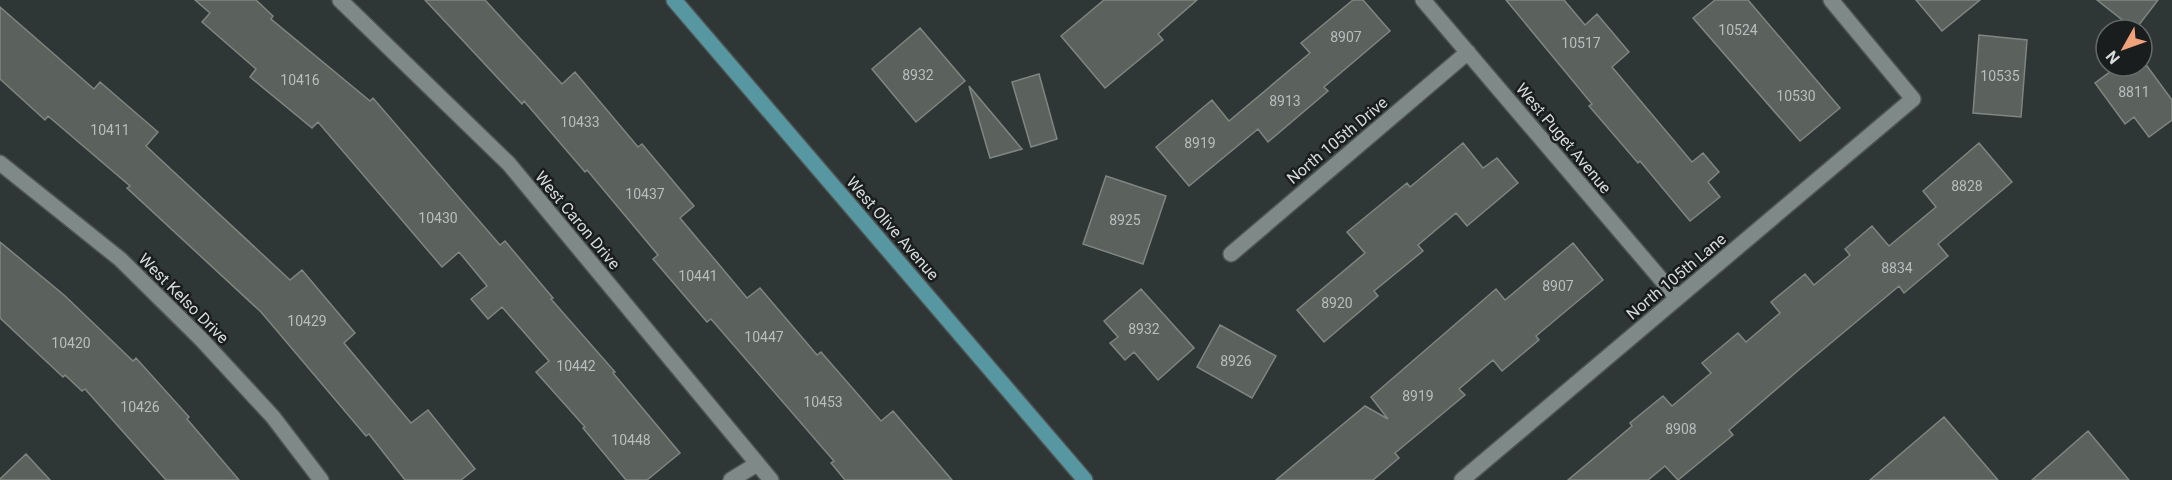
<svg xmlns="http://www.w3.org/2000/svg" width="2172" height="480" font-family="Roboto,sans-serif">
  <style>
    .building { fill: #5b625e; stroke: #7e8681; stroke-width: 1.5 }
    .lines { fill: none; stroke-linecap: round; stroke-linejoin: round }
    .minor-casing { stroke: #4d5352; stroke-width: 18 }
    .major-casing { stroke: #4d5352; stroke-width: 18 }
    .minor { stroke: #7f8987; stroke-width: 15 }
    .major { stroke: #5797a1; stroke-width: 15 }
    .labels { text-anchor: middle; stroke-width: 5; stroke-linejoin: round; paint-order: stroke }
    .number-label { font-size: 14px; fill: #b8bebc }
    .street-label { font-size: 16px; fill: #d7dcdb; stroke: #1a1d1d }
  </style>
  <rect width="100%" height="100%" fill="#2f3736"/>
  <path class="building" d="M195,0H256L273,16L271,19L370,101L373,98L500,245L505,241L553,298L551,299L615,372L613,373L680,453L647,480H626L583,428L585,427L536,372L549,361L502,307L488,319L471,299L487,286L459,252L442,267L318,122L312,128L250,77L256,69L202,22L210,13Z
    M425,0H485L562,84L575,72L638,147L642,144L694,206L680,218L747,298L760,288L817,355L821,352L881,421L893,411L952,480H845L831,463L834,461L711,319L707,322L653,259L658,255L587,170L585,172L524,101L522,104Z
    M1104,0H1197L1158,34L1163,40L1105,88L1061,36Z
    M1353,0H1363L1390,31L1324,87L1328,91L1268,142L1258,129L1189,186L1156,147L1212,100L1229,121L1310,53L1301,43Z
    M1506,0H1564L1585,25L1597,14L1629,52L1612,67L1692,162L1703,153L1719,172L1708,182L1720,197L1690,221L1640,161L1638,163L1589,106L1592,104Z
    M1715,0H1748L1840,108L1800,141L1693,18Z
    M1916,0H1980L1942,31Z
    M2097,0H2158L2135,30Z
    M0,7L94,89L100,82L158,132L146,146L290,280L302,270L355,333L344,343L411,423L428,410L475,469L461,480H405L369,434L366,436L261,312L127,188L130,186L48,116L45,120L0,79Z
    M920,28L965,81L916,122L872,69Z
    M1979,35L2027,40L2021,117L1973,113Z
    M2118,66H2147L2172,100V120L2149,137L2134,117L2125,124L2095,83Z
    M1039,74L1057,139L1031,147L1012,82Z
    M969,86L1022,149L990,158Z
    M1463,143L1483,168L1497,158L1518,183L1467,226L1456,213L1418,245L1423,251L1374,291L1378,296L1324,342L1297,310L1365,253L1347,232L1407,183L1410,187Z
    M1979,143L2012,182L1938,244L1948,256L1904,293L1899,286L1801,368L1729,430L1733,435L1678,480L1665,466L1648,480H1568L1632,426L1630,423L1663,396L1672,406L1711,373L1702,363L1738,333L1746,342L1780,313L1771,302L1805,274L1814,285L1850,255L1845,249L1872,226L1889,246L1936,207L1923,191Z
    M1106,176L1166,196L1143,264L1083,244Z
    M0,242L64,295L133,361L136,358L189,417L187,419L239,480H166L85,389L82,391L65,375L63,377L0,318Z
    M1573,243L1603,280L1536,336L1539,340L1502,371L1493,360L1459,389L1465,395L1395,453L1399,458L1373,480H1276L1365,406L1388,419L1371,397L1496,289L1505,300Z
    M1141,289L1194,348L1158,380L1134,352L1125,360L1110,343L1118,337L1104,321Z
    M1220,325L1276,356L1252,398L1197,367Z
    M1944,417L1998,480H1870Z
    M2088,431L2129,480H2032Z
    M26,454L50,480H0V479Z"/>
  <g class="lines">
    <g class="minor-casing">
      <path id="minor" d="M340,0L509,164L771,480
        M1423,0L1677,298
        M0,163L120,259L201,339L273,417L321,480
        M1231,254L1468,52
        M731,480L757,464
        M1462,480L1913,99L1831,0"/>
    </g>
    <g class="major-casing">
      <path id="major" d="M674,0L1085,480"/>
    </g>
    <use href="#minor" class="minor"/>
    <use href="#major" class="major"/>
  </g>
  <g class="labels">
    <g class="number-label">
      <text x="1738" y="35">10524</text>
      <text x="1346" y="42">8907</text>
      <text x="1581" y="48">10517</text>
      <text x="918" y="80">8932</text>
      <text x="2000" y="81">10535</text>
      <text x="300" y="85">10416</text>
      <text x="2134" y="97">8811</text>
      <text x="1796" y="101">10530</text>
      <text x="1285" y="106">8913</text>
      <text x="580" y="127">10433</text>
      <text x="110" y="135">10411</text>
      <text x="1200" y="148">8919</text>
      <text x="1967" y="191">8828</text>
      <text x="645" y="199">10437</text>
      <text x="438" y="223">10430</text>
      <text x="1125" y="225">8925</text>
      <text x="1897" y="273">8834</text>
      <text x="698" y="281">10441</text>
      <text x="1558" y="291">8907</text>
      <text x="1337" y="308">8920</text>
      <text x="307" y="326">10429</text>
      <text x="1144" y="334">8932</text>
      <text x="764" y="342">10447</text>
      <text x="71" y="348">10420</text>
      <text x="1236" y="366">8926</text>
      <text x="576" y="371">10442</text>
      <text x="1418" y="401">8919</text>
      <text x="823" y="407">10453</text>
      <text x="140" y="412">10426</text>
      <text x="1681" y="434">8908</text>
      <text x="631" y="445">10448</text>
    </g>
    <g class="street-label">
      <text transform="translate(1564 138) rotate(50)" y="6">West Puget Avenue</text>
      <text transform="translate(1337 140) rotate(-40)" y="6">North 105th Drive</text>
      <text transform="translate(578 220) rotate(50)" y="6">West Caron Drive</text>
      <text transform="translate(893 228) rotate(49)" y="6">West Olive Avenue</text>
      <text transform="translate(1676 276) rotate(-40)" y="6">North 105th Lane</text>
      <text transform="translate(184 298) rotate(45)" y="6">West Kelso Drive</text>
    </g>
  </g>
  <g transform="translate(2124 48) rotate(230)"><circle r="28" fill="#1a1d1d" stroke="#666969" stroke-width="1.5"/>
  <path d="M0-4.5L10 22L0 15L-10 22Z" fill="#f0a27a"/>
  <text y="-9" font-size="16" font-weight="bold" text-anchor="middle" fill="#d7dcdb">N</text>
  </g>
</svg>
